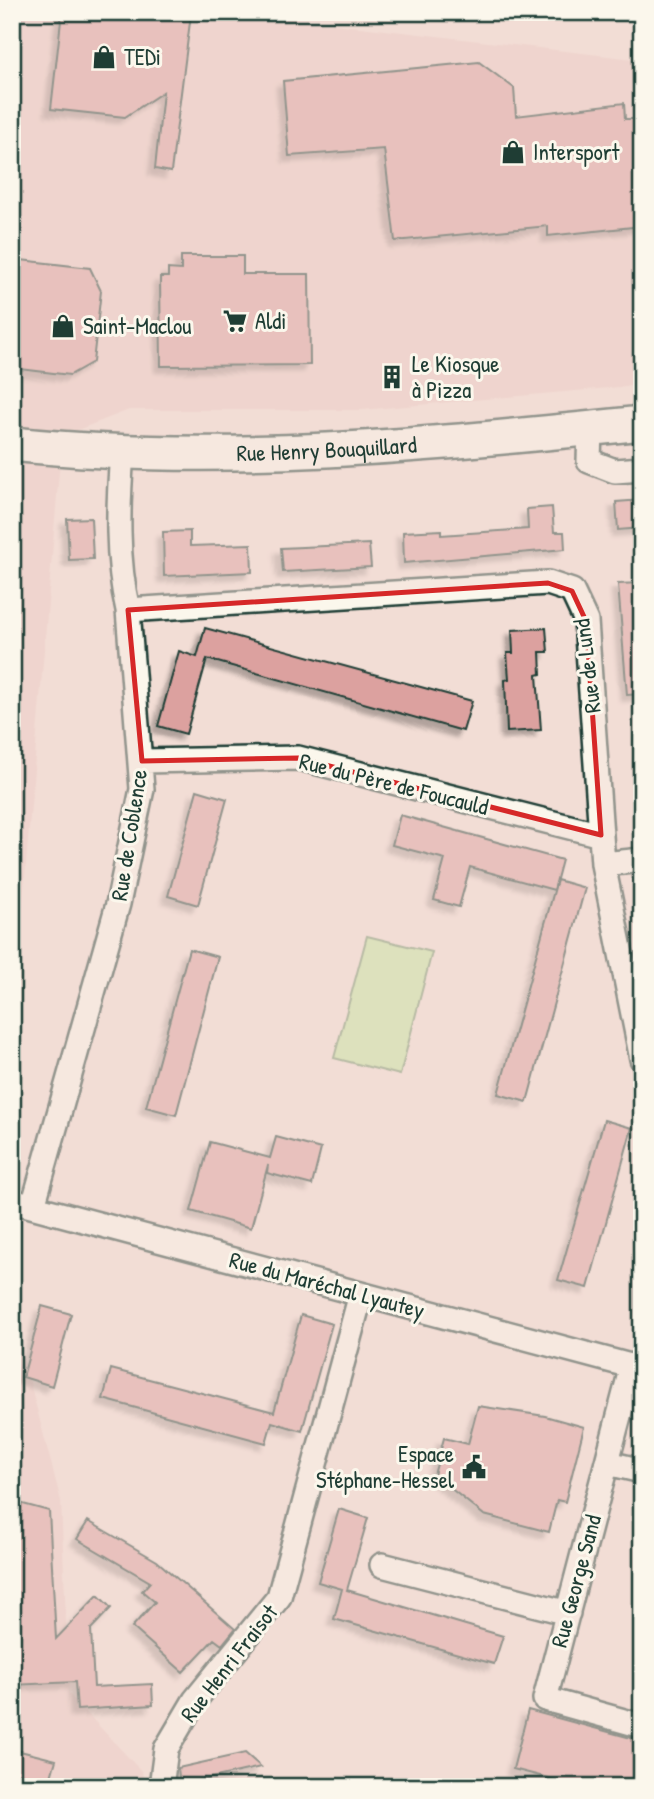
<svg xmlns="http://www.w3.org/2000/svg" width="654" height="1799" font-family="'Patrick Hand',sans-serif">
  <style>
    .built { fill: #ebcbc5 }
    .green { fill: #c3e69f; stroke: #71926a; stroke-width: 2 }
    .building { fill: #dca19f; stroke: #1f3d34; stroke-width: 2; filter: url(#shadow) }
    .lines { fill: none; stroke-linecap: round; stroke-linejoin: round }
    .minor-casing { stroke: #1f3d34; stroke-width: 28 }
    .secondary-casing { stroke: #1f3d34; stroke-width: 38 }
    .minor { stroke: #fbf7ec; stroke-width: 23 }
    .secondary { stroke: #fbf7ec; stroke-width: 33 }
    .marked { fill: none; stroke: #d62828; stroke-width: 5; stroke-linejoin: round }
    .labels { text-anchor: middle; stroke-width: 6; stroke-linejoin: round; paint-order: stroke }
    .poi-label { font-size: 23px; fill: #1f3d34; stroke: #fbf7ec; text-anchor: start }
    .street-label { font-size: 23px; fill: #1f3d34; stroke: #fbf7ec }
  </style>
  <defs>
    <filter id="shadow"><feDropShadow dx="-6" dy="6" stdDeviation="2" flood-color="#0004"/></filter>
  </defs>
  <rect width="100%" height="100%" fill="#f2ddd5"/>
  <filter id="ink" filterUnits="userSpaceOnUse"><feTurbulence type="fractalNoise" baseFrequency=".0143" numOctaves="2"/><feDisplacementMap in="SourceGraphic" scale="14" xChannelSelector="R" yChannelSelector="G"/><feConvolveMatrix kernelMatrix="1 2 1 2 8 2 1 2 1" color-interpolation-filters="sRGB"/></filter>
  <g filter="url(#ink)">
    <path class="built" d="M12,12H232L642,60V385L362,410H129L62,436L12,1031V441L59,435L12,425Z
      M12,1314L61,1501L69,1694L142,1772L145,1787H12Z"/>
    <path class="green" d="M367,936L432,952L400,1075L334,1058Z"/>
    <path class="building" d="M62,12L191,14L171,172L155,169L163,92L125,117L51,109Z
      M479,62L514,88L516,116L624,103L625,119H642V226L548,236V226L395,241L384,149L289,156L283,81Z
      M181,256H243V274H309L310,365L161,366L160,277H168V269L181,270Z
      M12,259L90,268L101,291L93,362L70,375L12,368Z
      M642,500V528L618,530L616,502Z
      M552,507L554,532H564L565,549L404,563L403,532L441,530V535L528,529L527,509Z
      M91,518L93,559L69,560L67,519Z
      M190,531V546L251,544L252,572L164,576L163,532Z
      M369,544L371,567L283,572L281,548Z
      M641,583L642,694L627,695L618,584Z
      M205,628L472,701L463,731L207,659L186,734L158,726L179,651L197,657Z
      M546,628L548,652H540L541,674L537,675L541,730L507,732L505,680L509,679L507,653H513L512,630Z
      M197,790L227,799L198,905L168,896Z
      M400,815L562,860L554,890L470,867L459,907L434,900L445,859L392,845Z
      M557,880L585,888L527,1102L498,1094Z
      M189,949L218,957L176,1115L146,1107Z
      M604,1120L632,1128L588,1288L558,1280Z
      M276,1137L321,1149L312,1185L267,1173L268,1165L251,1228L191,1211L210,1142L270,1158Z
      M42,1306L71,1314L52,1386L23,1377Z
      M301,1315L332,1324L302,1431L272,1422L266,1443L103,1399L111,1369L274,1412Z
      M478,1406L545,1416L584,1427L565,1502L557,1500L549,1532L484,1515L434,1475L444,1438L468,1444Z
      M12,1501L49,1511L56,1639L98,1595L111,1608L91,1629L94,1687L152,1684L153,1705L77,1710L75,1682L12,1685Z
      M339,1509L368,1518L347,1590L503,1636L494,1664L334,1619L342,1589L318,1582Z
      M88,1521L157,1561L235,1629L222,1645L214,1639L183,1672L132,1627L155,1602L142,1591L150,1582L77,1539Z
      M528,1710L642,1741V1787H583L513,1769Z
      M12,1749L56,1760L48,1787H12Z
      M245,1753L261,1767L180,1785L178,1768Z"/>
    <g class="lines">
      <g class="minor-casing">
        <path id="minor" d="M590,429L589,461L615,471L642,469
          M128,610L548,583L572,591L586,621L603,864L642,1059
          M142,761L298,758L601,835
          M603,864L642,860
          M12,1201L642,1369
          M33,1206L118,904L142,789L128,610C116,560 118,504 122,453
          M632,1366L545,1699L642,1726
          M608,1463L642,1471
          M382,1565L568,1613
          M161,1787L166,1749L195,1700L279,1597L361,1294"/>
      </g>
      <g class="secondary-casing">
        <g id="secondary">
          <path id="s1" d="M12,444C221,466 433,445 642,423"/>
        </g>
      </g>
      <use href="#minor" class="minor"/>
      <use href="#secondary" class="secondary"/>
    </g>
  </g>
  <path d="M0 0H654V1799H0ZM548,583L572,591L586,621L601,835L298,758L142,761L128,610Z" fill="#f2ddd5" fill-opacity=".55" fill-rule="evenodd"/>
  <path class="marked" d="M548,583L572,591L586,621L601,835L298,758L142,761L128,610Z"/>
  <defs>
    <g id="shop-bare" transform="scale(1.89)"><path d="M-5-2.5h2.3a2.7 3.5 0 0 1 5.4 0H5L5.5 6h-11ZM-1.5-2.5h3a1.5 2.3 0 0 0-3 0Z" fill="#1f3d34" stroke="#fbf7ec" stroke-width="2.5" paint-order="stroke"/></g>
    <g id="supermarket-bare" transform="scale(1.89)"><path d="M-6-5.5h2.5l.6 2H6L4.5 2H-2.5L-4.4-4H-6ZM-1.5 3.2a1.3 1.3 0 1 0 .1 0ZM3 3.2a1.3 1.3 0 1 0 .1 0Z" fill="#1f3d34" stroke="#fbf7ec" stroke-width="2.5" paint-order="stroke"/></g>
    <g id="building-bare" transform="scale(1.89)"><path d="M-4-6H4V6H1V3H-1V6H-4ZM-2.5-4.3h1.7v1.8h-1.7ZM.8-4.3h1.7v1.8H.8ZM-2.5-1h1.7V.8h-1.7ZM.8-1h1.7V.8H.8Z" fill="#1f3d34" stroke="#fbf7ec" stroke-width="2.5" paint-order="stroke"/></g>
    <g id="civic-bare" transform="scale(1.89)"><path d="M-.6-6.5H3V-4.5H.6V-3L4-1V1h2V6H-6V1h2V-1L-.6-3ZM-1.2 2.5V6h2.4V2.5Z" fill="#1f3d34" stroke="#fbf7ec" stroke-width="2.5" paint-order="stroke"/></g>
  </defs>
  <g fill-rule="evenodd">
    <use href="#shop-bare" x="104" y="57"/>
    <use href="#shop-bare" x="513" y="152"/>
    <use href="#supermarket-bare" x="235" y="321"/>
    <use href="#shop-bare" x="63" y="326"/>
    <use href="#building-bare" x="392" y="377"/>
    <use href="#civic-bare" x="474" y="1467"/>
  </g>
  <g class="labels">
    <g class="poi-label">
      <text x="124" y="65">TEDi</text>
      <text x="533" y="160">Intersport</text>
      <text x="255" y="329">Aldi</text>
      <text x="83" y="334">Saint-Maclou</text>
      <text x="412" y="372">Le Kiosque<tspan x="412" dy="26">à Pizza</tspan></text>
      <text x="454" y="1462" text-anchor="end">Espace<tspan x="454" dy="26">Stéphane-Hessel</tspan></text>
    </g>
    <g class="street-label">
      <text dy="8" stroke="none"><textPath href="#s1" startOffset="315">Rue Henry Bouquillard</textPath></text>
      <text transform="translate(587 666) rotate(-97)" y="8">Rue de Lund</text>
      <text transform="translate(394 784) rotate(14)" y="8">Rue du Père de Foucauld</text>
      <text transform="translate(129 835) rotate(-81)" y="8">Rue de Coblence</text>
      <text transform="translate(327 1285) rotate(15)" y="8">Rue du Maréchal Lyautey</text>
      <text transform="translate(576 1581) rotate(-75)" y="8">Rue George Sand</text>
      <text transform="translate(229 1663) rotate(-52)" y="8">Rue Henri Fraisot</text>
    </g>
  </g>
  <rect width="654" height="1799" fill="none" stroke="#fbf7ec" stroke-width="42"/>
  <rect x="21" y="21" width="612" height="1757" fill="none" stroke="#1f3d34" stroke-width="2.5" filter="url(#ink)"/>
</svg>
